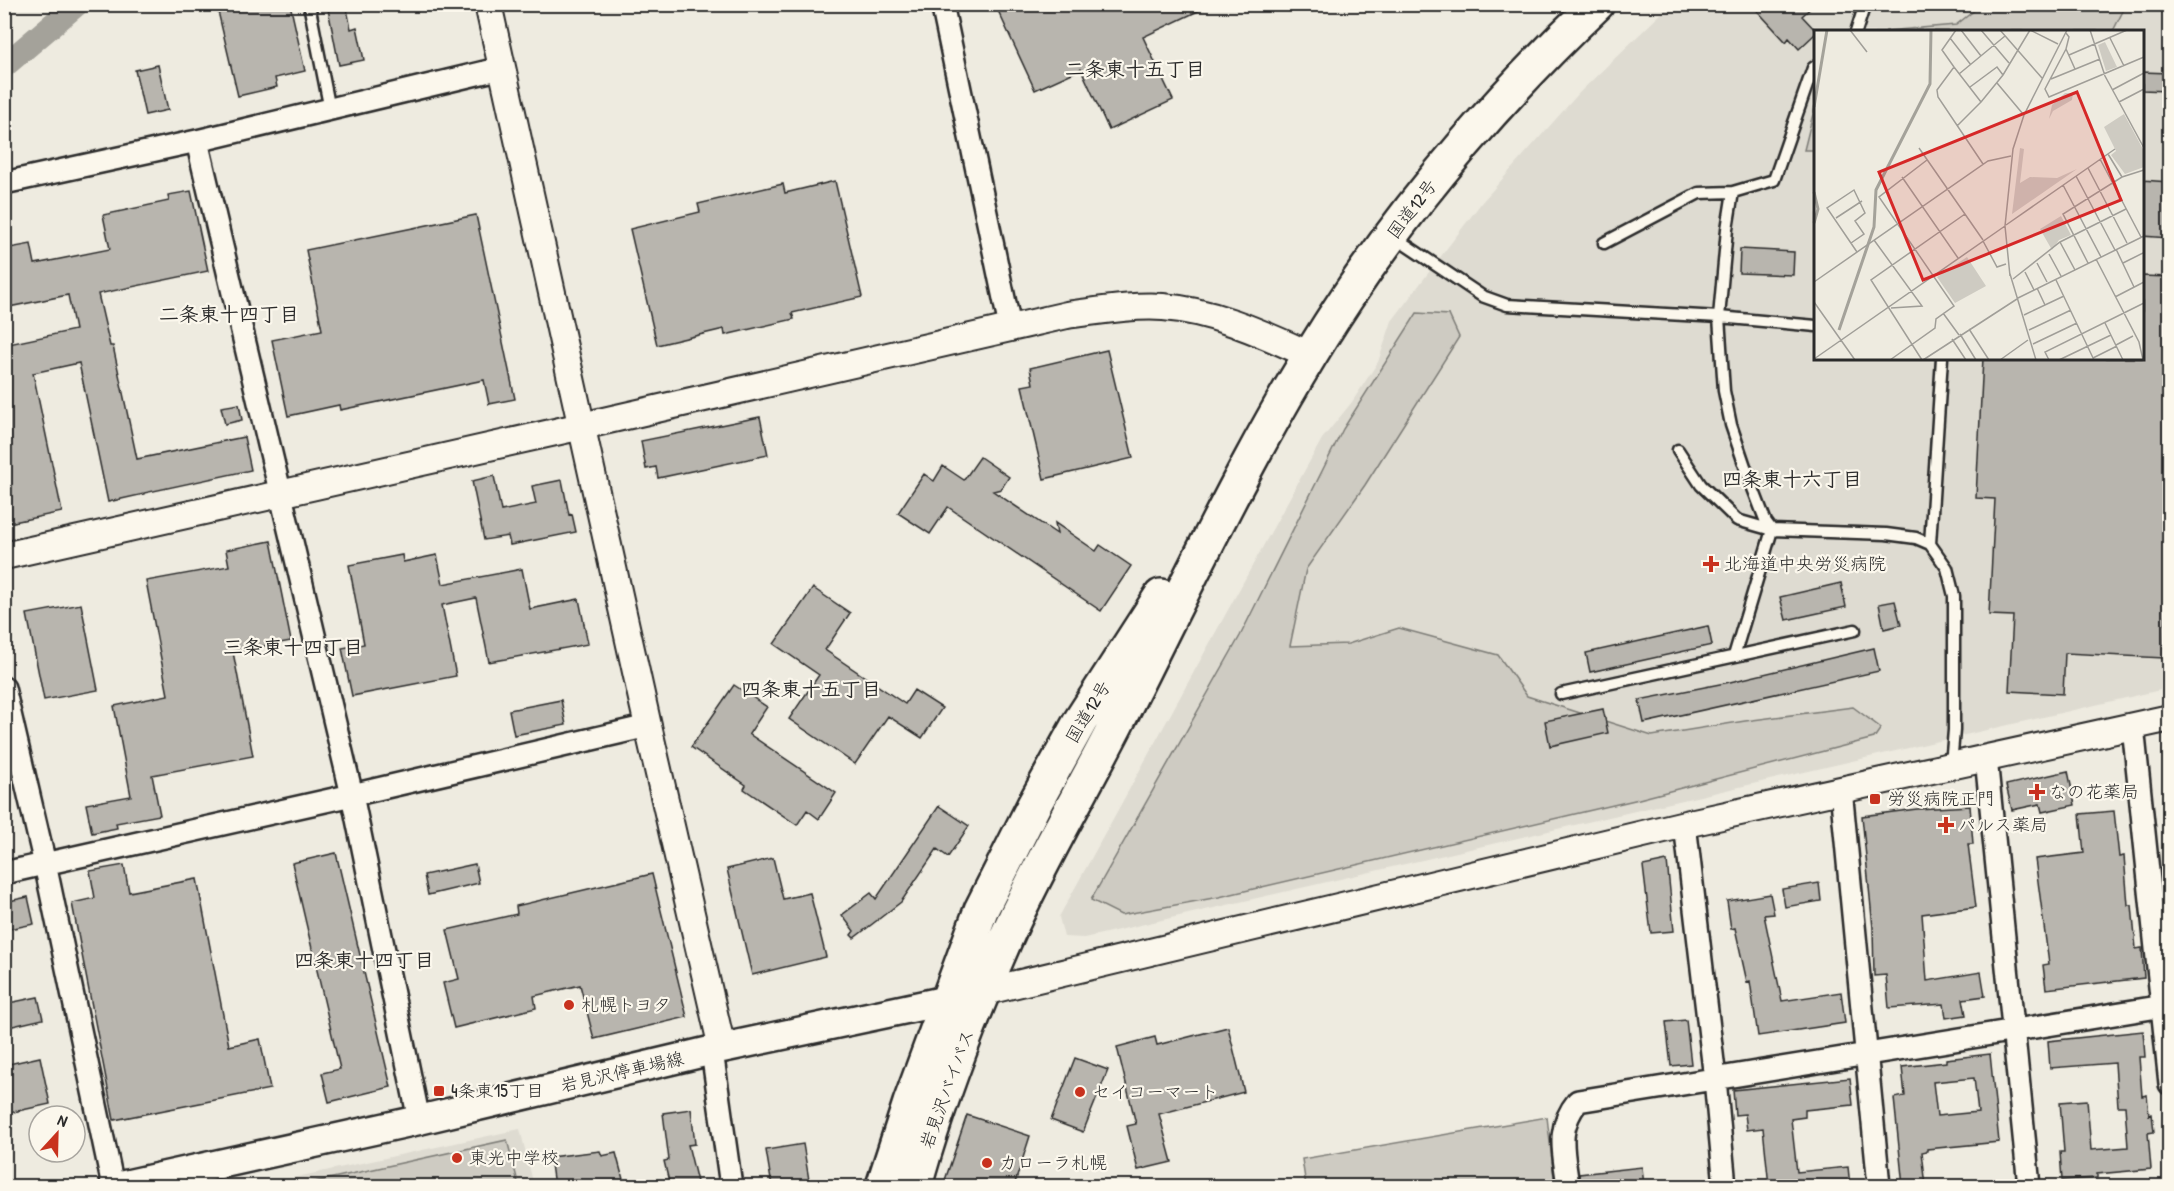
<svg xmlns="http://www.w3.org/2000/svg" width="2174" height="1191" font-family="'Patrick Hand','Klee One',sans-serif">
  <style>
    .built { fill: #dedbd1; fill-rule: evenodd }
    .green { fill: #cecbc2; stroke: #7c7b76; stroke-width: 1.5 }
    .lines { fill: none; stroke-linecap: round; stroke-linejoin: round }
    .canal { stroke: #a4a29a; stroke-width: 24 }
    .building { fill: #b8b5ae; stroke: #2b2b2b; stroke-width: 1.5; fill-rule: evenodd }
    .service-casing { stroke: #2b2b2b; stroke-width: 15 }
    .minor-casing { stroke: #2b2b2b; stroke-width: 26 }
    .tertiary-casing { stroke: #2b2b2b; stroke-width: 30 }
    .secondary-casing { stroke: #2b2b2b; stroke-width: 33 }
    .trunk-casing { stroke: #2b2b2b; stroke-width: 38 }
    .service { stroke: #fbf7ec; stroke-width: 10 }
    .minor { stroke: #fbf7ec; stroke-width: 21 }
    .tertiary { stroke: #fbf7ec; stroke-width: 26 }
    .secondary { stroke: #fbf7ec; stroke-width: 28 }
    .trunk { stroke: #fbf7ec; stroke-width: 33 }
    .poi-dot { fill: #c8321e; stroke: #fbf7ec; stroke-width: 2 }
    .labels { text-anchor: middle; stroke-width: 4.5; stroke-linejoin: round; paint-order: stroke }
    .street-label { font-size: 18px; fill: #2b2b2b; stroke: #fbf7ec }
    .poi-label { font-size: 18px; fill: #2b2b2b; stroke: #fbf7ec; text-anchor: start }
    .neighbourhood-label { font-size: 20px; font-weight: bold; fill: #2b2b2b; stroke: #fbf7ec }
    .inset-river { fill: none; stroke: #a4a29a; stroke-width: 3 }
    .inset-road { fill: none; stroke: #a09e98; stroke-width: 1.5 }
    .view { fill: #d62828; fill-opacity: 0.15; stroke: #d62828; stroke-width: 3 }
    .inset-edge { fill: none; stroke: #2b2b2b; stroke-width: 3 }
  </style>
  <rect width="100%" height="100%" fill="#eeebe0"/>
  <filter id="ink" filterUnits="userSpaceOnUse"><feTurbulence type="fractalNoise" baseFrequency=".0167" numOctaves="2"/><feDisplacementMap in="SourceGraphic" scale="12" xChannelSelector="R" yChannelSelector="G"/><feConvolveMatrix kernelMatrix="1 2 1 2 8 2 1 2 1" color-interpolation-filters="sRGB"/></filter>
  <g filter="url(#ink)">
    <path class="built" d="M1670,5H2169V688L1084,938L1064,937L1059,917L1322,439L1352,402L1378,362L1392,321L1482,202L1580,92ZM1816,32H2142V358H1816Z
      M520,1129L534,1186H255Z"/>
    <path class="green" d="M1981,5V4L2126,5L2113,31H1885L1956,25Z
      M1815,106V150H1804Z
      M1417,313L1449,315L1459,337L1365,485L1306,569L1290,646L1348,644L1399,628L1498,655L1527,696L1652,736L1745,721L1853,707L1881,728L1874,738L1639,799L1219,897L1121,915L1091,900L1240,636L1343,429Z
      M1547,1117L1555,1186H1306L1302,1159Z
      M507,1140L519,1186H296Z"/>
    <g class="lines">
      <path class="canal" d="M4,66L77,4"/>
    </g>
    <path class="building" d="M227,4H290L305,71L275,78L277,87L238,96L217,7Z
      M327,4H346L351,29L357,27L364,60L339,65Z
      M995,4H1213L1143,37L1173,100L1109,130L1081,69L1035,90Z
      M1751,4H1815L1802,16L1817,32L1815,34L1799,49L1789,38L1786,42Z
      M158,65L168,110L145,115L135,70Z
      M2142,72L2169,73V91L2142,90Z
      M2142,180L2169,182V238L2142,236Z
      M835,181L862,297L792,313L794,319L725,335L724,329L657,345L630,229L700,212L698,204L783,184L785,193Z
      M191,191L208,271L98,294L110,346H113L137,459L244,437L251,470L144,493V494L108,502L79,363L33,373L62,512L4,524V345L75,330L68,295L4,308V249L31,244L35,264L110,249L103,215L169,201L168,195Z
      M476,215L515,399L489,404L484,380L340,410L339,405L288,416L272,340L322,330L306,250Z
      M1740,249L1794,252L1793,275L1739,273Z
      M2142,276L2169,277V553L2164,658L2065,653L2063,694L2009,691L2013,616L1989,615L1995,499L1976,498L1983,358H2142Z
      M1107,350L1133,458L1044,479L1022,386L1033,384L1030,368Z
      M239,404L242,420L225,424L221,407Z
      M760,417L768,455L658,478L656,467L646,469L641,441Z
      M980,457L1009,477L1001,489L993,491L1057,534L1055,523L1096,551L1100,545L1131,566L1101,611L948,507L930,534L898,513L924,474L934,481L943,466L964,480Z
      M494,476L501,511L536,504L532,486L562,480L569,515L572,514L576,532L510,545L508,536L484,540L472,481Z
      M271,541L291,641L233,652L253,756L152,775L160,815L116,823L117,828L92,833L86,804L131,796L114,706L168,695L146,581L229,566L226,550Z
      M402,555L403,562L437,555L443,584L522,569L530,609L579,599L588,644L489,662L476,598L442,605L456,676L352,696L342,648L364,644L349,565Z
      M1841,583L1846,607L1786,620L1780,597Z
      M813,588L850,613L825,650L905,704L914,690L942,708L922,738L888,716L855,764L789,719L819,675L774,644Z
      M1895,601L1901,625L1884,629L1879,604Z
      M81,604L98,690L44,700L27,614Z
      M1708,626L1712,645L1590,672L1586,653Z
      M1874,648L1879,671L1644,723L1639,700L1730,682Z
      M734,685L767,707L749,734L836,793L819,819L807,810L797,825L744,789L746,785L691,747Z
      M561,700L566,725L514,735L509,710Z
      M1603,709L1608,733L1550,746L1545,721Z
      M2068,771L2075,805L2042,812L2040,804L2012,810L2006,785Z
      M939,806L969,826L948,857L937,849L901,902L854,938L851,935L854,931L842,915L871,893L876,899Z
      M1970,806L1973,844H1968L1976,907L1922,914L1927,981L1981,972L1985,996L1963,999L1966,1015L1946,1018L1944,1004L1889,1008L1886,975L1874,976L1873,928L1862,816L1917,809Z
      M2114,811L2119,857L2124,856L2128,905H2132L2136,949L2142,948L2144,978L2046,989L2043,965L2049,964L2035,859L2084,853L2080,814Z
      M336,853L391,1087L329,1102L322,1073L340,1069L292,863Z
      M773,858L783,899L810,893L826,957L752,975L727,869Z
      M1667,861L1674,931L1651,933L1643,866Z
      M475,864L479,883L428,895L424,875Z
      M124,865L129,892L197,879L229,1046L260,1039L270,1089L114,1120L72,903L95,898L90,871Z
      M652,874L687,1017L594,1039L580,985L534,996L536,1008L454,1028L443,983L459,979L447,930L517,914L516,906Z
      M1819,883L1821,901L1785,907L1782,889Z
      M1770,894L1774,914L1764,915L1782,1001L1841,992L1845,1023L1758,1036L1750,981L1747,982L1735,928L1731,929L1727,901Z
      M28,897L34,924L4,930V902Z
      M38,997L43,1019L4,1028V1004Z
      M1686,1020L1691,1064L1671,1066L1666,1022Z
      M1228,1027L1244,1092L1159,1114L1172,1162L1138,1170L1127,1126L1136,1124L1117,1047L1155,1037L1157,1045Z
      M2143,1031L2145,1057H2139L2142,1096L2147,1095L2149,1115L2152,1114L2154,1132L2148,1133L2151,1169L2097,1174V1178L2062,1180L2060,1152H2064L2060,1102L2087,1100L2091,1150L2128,1147L2125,1106H2118L2115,1063L2050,1068L2048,1041Z
      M1990,1054L1999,1142L1927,1149V1151L1922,1152L1926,1186H1903L1894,1098L1905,1096L1902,1067L1946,1062V1059ZM1974,1078L1978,1112L1937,1116L1933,1082Z
      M40,1057L50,1104L4,1114V1065Z
      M1075,1058L1108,1070L1083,1132L1051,1120Z
      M1850,1078L1853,1105L1805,1110V1117L1791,1119L1797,1172L1848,1167L1850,1186H1769L1763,1128L1747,1130L1745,1114L1735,1115L1733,1090Z
      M691,1109L695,1144L688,1145L698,1186H670L664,1161L669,1160L663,1113Z
      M967,1115L1030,1136L1014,1186H943Z
      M803,1144L810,1186H772L766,1150Z
      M600,1151L602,1156L616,1153L624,1183L609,1186H554L550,1157Z
      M1642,1167L1644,1186H1580L1579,1174Z"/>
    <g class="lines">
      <g class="service-casing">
        <path id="service" d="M309,4L330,110
          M1856,32L1865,4
          M1816,66L1813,68L1774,180L1733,192L1727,229L1719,317L1816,326
          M1394,237L1482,296L1507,305L1719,317L1724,391L1731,425L1749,478L1766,522L1772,530L1886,534L1916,538L1930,544L1947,568L1954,596V730L1951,765
          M1604,243L1699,193L1733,192
          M1678,450L1701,485L1737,520L1772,530L1734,656
          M1930,544L1942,358
          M1561,694L1855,630"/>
      </g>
      <g class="minor-casing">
        <path id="minor" d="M942,4L1010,327
          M197,141L352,795L419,1120
          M4,183L197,141L502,68
          M4,688L45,864L113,1186
          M2133,726L2170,1084
          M1986,758L2029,1186
          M1841,789L1879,1186
          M1685,824L1715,1079L1725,1186
          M4,873L352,795L648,726
          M712,1051L731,1186
          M1568,1186C1564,1153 1555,1129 1578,1101L2170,1005"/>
      </g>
      <g class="tertiary-casing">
        <path id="tertiary" d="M488,4L648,726L722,1048
          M4,556L582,426L1067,315C1099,311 1131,305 1163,307C1215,311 1263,334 1310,355
          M983,992L1685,824L2170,718"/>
      </g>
      <g class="secondary-casing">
        <path id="secondary" d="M120,1186L419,1120L722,1048L967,996"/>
      </g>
      <g class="trunk-casing">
        <path id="trunk" d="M883,1186L910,1103L981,910L1034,805L1081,720L1161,596
          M915,1186C929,1133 948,1081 968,1029C985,987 1002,943 1023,902C1053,840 1088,780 1119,719C1191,577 1258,431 1346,299C1416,194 1505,91 1597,4"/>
      </g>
      <use href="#service" class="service"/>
      <use href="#minor" class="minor"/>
      <use href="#tertiary" class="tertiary"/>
      <use href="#secondary" class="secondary"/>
      <use href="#trunk" class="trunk"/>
    </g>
  </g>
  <g class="poi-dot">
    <path d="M1708 555h6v6h6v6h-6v6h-6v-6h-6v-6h6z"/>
    <path d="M2034 783h6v6h6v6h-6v6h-6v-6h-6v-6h6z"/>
    <rect x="1869" y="793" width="12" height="12" rx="3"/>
    <path d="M1943 816h6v6h6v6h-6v6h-6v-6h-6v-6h6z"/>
    <circle cx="569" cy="1005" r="6"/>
    <rect x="433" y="1085" width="12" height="12" rx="3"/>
    <circle cx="1080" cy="1092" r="6"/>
    <circle cx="457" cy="1158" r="6"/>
    <circle cx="987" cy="1163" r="6"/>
  </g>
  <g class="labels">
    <g class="street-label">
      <text transform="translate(1412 209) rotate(-53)" y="6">国道12号</text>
      <text transform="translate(1088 712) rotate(-59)" y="6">国道12号</text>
      <text transform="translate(622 1072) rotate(-13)" y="6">岩見沢停車場線</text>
      <text transform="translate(947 1089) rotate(-70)" y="6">岩見沢バイパス</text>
    </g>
    <g class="poi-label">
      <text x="1724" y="570">北海道中央労災病院</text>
      <text x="2049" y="798">なの花薬局</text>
      <text x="1887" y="805">労災病院正門</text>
      <text x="1958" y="831">パルス薬局</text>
      <text x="581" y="1011">札幌トヨタ</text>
      <text x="451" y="1097">4条東15丁目</text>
      <text x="1092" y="1098">セイコーマート</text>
      <text x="469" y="1164">東光中学校</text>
      <text x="999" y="1169">カローラ札幌</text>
    </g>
    <g class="neighbourhood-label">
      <text x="1135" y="76">二条東十五丁目</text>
      <text x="229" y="321">二条東十四丁目</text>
      <text x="1792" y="486">四条東十六丁目</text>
      <text x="293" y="654">三条東十四丁目</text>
      <text x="811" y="696">四条東十五丁目</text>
      <text x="364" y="967">四条東十四丁目</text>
    </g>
  </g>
  <g transform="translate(1814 30)">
    <rect width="330" height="330" fill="#eeebe0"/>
    <path d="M291,12L303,37L292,41L284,15ZM251,63H259L258,70L239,81L235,89L238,75ZM310,84L330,121V137L311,144L297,125L302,121L290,97ZM206,118L210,119L206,153L216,147L243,148L263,139L198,184ZM247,186L257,205L245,210L238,220L226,199ZM153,227L172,256L141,273L123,247Z" fill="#cecbc2"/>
    <path class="inset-river" d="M0,77L13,0M0,162L4,179L0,193M25,300L60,197L62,160L116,54L117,0"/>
    <path class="inset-road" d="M36,0L53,22M147,0L167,26M167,0L195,33M186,0L228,48M216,0L244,14M276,0L291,46L330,118M252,3L255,7L252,19L261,39M136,8L157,35M296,8L310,36M252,19L231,59L235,67L330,27M255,25L313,0M140,37L128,20L142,0M145,44L191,6M237,49L286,29M183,53L209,84M156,57L183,37L189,45M298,60L330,43M305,72L330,59M143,96L167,72M105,118L169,210M294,124L308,147M286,129L327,207M169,134L124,67L123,60L140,37L167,72L189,45L216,0M274,138L313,213M262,146L301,220M88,147L144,228M249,155L287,227M22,188L48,171M192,195L301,119M60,210L108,276L77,278M169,211L183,237L192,234M246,212L261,240M37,213L50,204L41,191L51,183L40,160L13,178L43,222M302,219L320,257M235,224L247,246M282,229L325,312L329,330M223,233L233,252M274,233L249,184L308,147L330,140M309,233L329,223M211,242L220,260M196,244L222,330M196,246L191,196L199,119L210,85L253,0M199,249L246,212L312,179M242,250L280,330M0,252L174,131L197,126M223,258L231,275M301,267L330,252M204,268L330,206M0,272L41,330M129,283L145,305M210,285L250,266M291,293L309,330M155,299L175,330M215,300L257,280M146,304L162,330M138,309L152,330M219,314L263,293M302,315L319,306M279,328L303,316M0,329L191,196M76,330L121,298L122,289L140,276L65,167L113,130M108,330L57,250L151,184M109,330L203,269M186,330L214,310M235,330L231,322L330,273M245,330L297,305"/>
    <path class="view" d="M263,62L307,170L109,250L65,142Z"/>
    <rect width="330" height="330" class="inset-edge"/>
  </g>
  <rect width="2174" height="1191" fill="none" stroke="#fbf7ec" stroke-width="24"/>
  <rect x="12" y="12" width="2150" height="1167" fill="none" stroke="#2b2b2b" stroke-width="2" filter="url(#ink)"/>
  <g transform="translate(57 1134) rotate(22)"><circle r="28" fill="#fbf7ec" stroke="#a8a59f" stroke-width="1.5"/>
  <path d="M0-4.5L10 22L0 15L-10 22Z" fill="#c8321e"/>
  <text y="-9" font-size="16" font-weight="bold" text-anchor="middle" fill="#2b2b2b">N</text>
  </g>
</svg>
